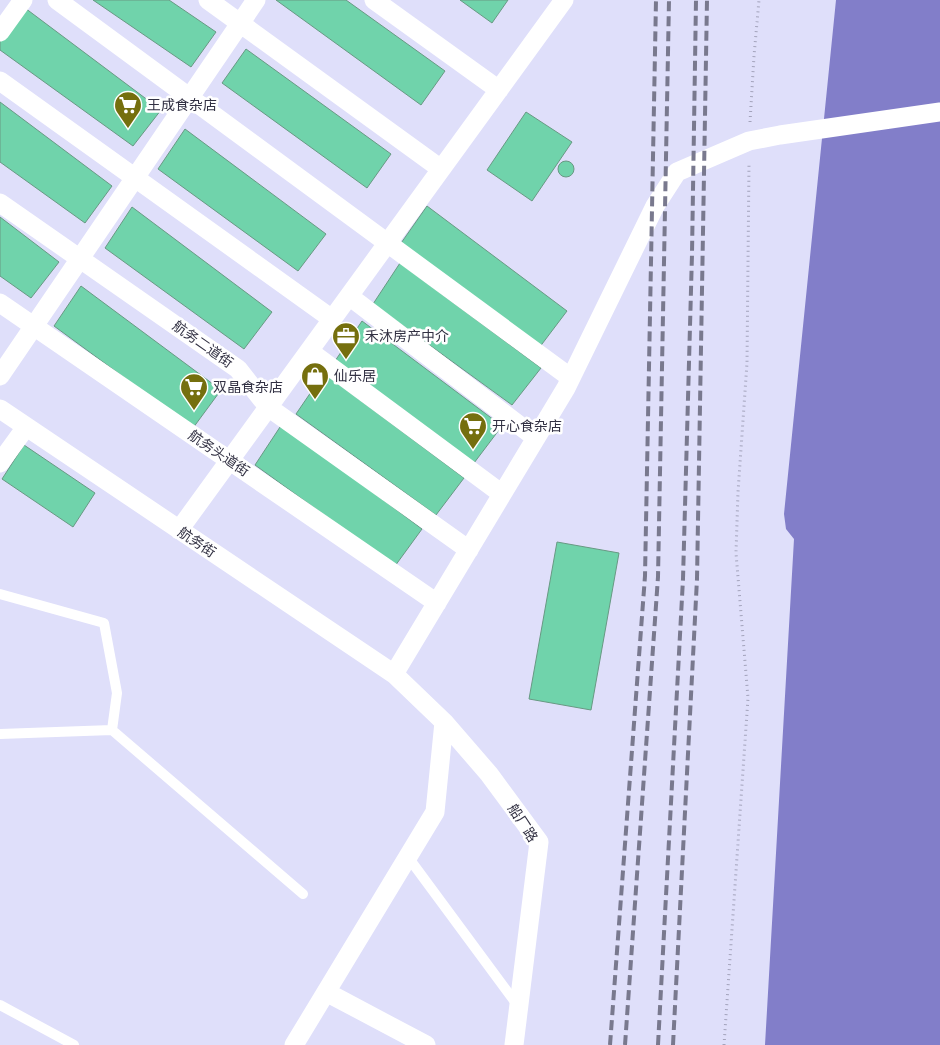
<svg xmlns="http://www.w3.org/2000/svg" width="940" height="1045" font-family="'Asap Condensed','Noto Sans SC',sans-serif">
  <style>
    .water { fill: #827ec9 }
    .building { fill: #70d3ab; stroke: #689983 }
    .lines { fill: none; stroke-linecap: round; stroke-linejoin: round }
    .path { stroke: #a3a3bb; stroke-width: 3; stroke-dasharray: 1 4; stroke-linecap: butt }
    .lane { stroke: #fff; stroke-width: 10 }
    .street { stroke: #fff; stroke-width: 19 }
    .rail { stroke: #79798e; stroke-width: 4; stroke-dasharray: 10 5; stroke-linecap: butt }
    .labels { text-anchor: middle; stroke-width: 5; stroke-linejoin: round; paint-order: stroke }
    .poi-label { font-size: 14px; fill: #323143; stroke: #fff; text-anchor: start }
    .street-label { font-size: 14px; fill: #323143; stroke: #fff }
  </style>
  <rect width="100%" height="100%" fill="#dfdffa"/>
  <path class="water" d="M836,0H940V1045H765L794,539L786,529L784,514Z"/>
  <path class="building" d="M93,0H169L216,32L191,67Z
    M276,0H346L445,71L421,105Z
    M460,0H508L492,23Z
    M21,5L161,110L133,146L0,50V35Z
    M246,49L391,154L367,188L222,83Z
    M0,102L112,186L85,223L0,162Z
    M526,112L572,142L532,201L487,170Z
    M185,129L326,234L298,271L158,169Z
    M558 169a8 8 0 1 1 16 0a8 8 0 1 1-16 0Z
    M427,206L567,311L539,348L399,246Z
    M132,207L272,312L244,349L105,248Z
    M0,217L59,262L31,298L0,276Z
    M400,263L541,368L512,405L373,304Z
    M81,286L221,390L193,428L54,326Z
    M362,321L502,426L474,463L335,361Z
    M324,373L464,478L436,515L296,414Z
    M282,424L422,529L395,566L255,465Z
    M24,445L95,493L73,527L2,479Z
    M557,542L619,553L591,710L529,699Z"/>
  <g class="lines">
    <path class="path" d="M750,122L754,56L759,0
      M724,1045L748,698L736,553L738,492L747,363L749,163"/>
    <path class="lane" d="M0,594L104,623L117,693L112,730
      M0,734L112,730L303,894
      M408,857L518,1006
      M0,1005L74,1045"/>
    <path class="street" d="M57,0L571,378
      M208,0L441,169
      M374,0L499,90
      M0,32L23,0
      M0,81L332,319
      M0,203L238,369L268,407L469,550
      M349,296L536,438
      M0,303L437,603
      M309,351L502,494
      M0,376L256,0
      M0,409L394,674L444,722L489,774L539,842L514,1045
      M0,463L26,427
      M179,530L564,0
      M394,674L566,388L655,206L677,172L749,141L780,135L940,112
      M326,992L426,1045
      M294,1045L435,812L444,722"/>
    <path class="rail" d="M610,1045L645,576L656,0
      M625,1045L658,577L669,0
      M658,1045L683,579L692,254L696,0
      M673,1045L697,579L707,0"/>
  </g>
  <defs>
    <g id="supermarket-pin" transform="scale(1.4375)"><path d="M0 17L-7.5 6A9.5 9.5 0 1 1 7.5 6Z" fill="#756f0e" stroke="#fff"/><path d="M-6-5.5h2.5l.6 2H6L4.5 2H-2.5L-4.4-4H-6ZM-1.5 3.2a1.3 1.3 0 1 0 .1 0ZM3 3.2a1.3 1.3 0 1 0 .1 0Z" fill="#fff"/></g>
    <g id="office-pin" transform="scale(1.4375)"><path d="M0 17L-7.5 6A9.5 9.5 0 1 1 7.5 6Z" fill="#756f0e" stroke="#fff"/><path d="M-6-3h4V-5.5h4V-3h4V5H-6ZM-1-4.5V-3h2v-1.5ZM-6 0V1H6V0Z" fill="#fff"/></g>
    <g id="shop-pin" transform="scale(1.4375)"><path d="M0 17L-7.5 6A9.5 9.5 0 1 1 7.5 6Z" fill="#756f0e" stroke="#fff"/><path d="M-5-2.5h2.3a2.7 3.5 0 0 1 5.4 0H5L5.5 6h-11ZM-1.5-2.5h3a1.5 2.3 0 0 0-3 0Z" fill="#fff"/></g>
  </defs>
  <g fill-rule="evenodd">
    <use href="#supermarket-pin" x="128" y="105"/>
    <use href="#office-pin" x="346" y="336"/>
    <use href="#shop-pin" x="315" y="376"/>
    <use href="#supermarket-pin" x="194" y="387"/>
    <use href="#supermarket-pin" x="473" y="426"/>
  </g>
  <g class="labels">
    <g class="poi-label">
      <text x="147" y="110">王成食杂店</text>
      <text x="365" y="341">禾沐房产中介</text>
      <text x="334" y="381">仙乐居</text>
      <text x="213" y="392">双晶食杂店</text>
      <text x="492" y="431">开心食杂店</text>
    </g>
    <g class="street-label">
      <text transform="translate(203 344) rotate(35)" y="5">航务二道街</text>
      <text transform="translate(219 453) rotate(34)" y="5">航务头道街</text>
      <text transform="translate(197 542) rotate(34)" y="5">航务街</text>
      <text transform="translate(523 823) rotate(57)" y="5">船厂路</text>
    </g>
  </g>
</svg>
